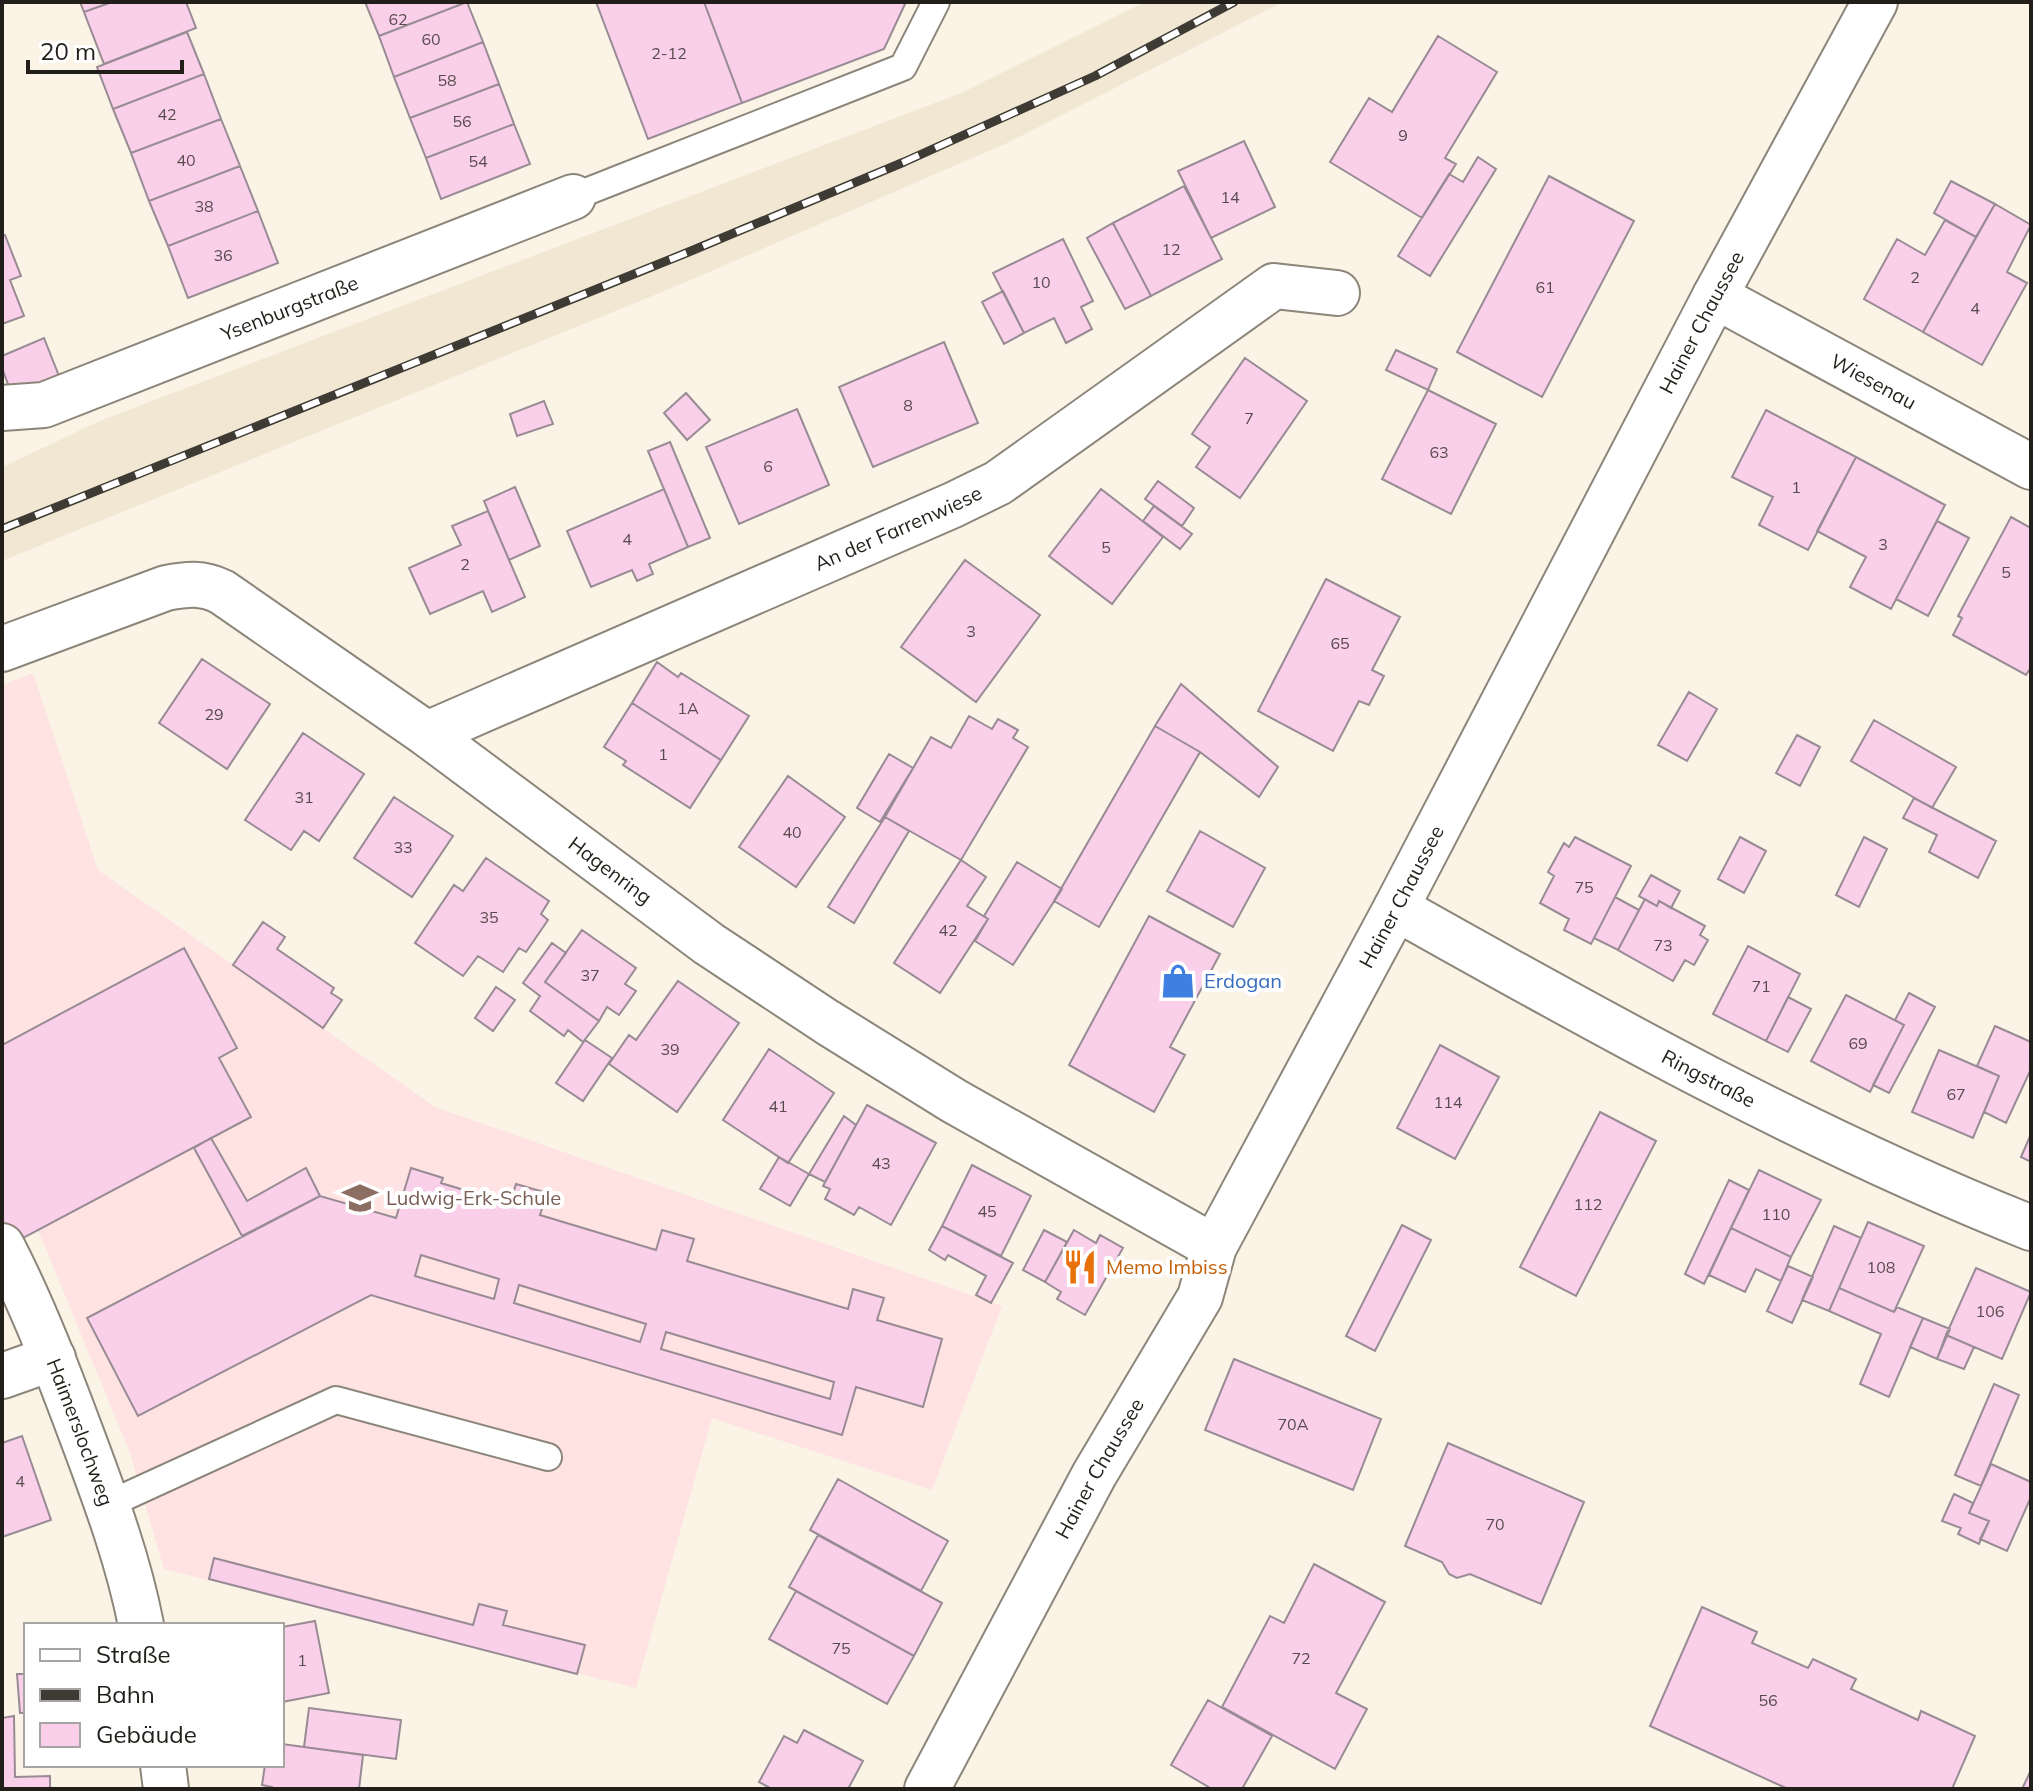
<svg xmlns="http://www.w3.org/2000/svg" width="2033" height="1791" font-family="Mulish,sans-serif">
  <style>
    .built { fill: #f2e7d3 }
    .education { fill: #fee3e2 }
    .building { fill: #facfea; stroke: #998b94; stroke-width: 2; fill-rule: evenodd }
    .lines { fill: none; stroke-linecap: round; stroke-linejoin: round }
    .lane-casing { stroke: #8c867a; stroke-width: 30 }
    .street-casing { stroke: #8c867a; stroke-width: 48 }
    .secondary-casing { stroke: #8c867a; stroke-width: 48 }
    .lane { stroke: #fff; stroke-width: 26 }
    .street { stroke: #fff; stroke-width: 44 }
    .secondary { stroke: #fff; stroke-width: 44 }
    .rail-casing { stroke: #3e3b35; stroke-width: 9 }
    .rail { stroke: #fff; stroke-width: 6; stroke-dasharray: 18; stroke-linecap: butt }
    .labels { text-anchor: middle; stroke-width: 8; stroke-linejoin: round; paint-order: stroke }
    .number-label { font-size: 16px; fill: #584b4e }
    .street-label { font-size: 20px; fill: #221f1a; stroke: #fff }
    .shop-label { font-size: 20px; fill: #366cbe; stroke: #fff; text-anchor: start }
    .education-label { font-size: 20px; fill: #785e54; stroke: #fff; text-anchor: start }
    .food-label { font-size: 20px; fill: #c56008; stroke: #fff; text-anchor: start }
  </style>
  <rect width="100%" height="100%" fill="#faf3e6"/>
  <path class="built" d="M1145,2H1283L1005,144L679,285L2,561V467L102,420L961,93Z"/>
  <path class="education" d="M33,673L98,870L435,1107L1002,1306L932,1490L712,1418L636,1688L164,1569L130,1453L43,1242L2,1154V685Z"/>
  <path class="building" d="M80,2H112L84,12Z
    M112,2H186L196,28L104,64L84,12Z
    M365,2H467L379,36Z
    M467,2L483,42L394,77L379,36Z
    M596,2H704L742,103L648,139Z
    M704,2H906L884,49L742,103Z
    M187,32L204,74L113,109L97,67Z
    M1438,36L1497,72L1445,158L1456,164L1422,218L1330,162L1369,98L1392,112Z
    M483,42L499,84L410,118L394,77Z
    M204,74L221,119L131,153L113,109Z
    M499,84L514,124L426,158L410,118Z
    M221,119L240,166L149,201L131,153Z
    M514,124L530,164L441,199L426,158Z
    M1244,141L1275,207L1211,238L1178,171Z
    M1478,157L1496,169L1430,276L1398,256L1449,174L1463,182Z
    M240,166L258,211L168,246L149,201Z
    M1549,176L1634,221L1542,397L1457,352Z
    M1951,181L1995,204L1976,237L1934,213Z
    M1184,186L1222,259L1151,296L1113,223Z
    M1995,204L2031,225L2007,272L2027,283L1982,365L1923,332Z
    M258,211L278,263L188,298L168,246Z
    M1945,220L1976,237L1923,332L1864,299L1897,239L1925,255Z
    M1113,223L1151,296L1125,309L1087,238Z
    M5,235L21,276L10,280L24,316L2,324V236Z
    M1063,239L1093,301L1081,307L1092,329L1066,343L1054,318L1024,333L993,273Z
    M1003,291L1024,333L1004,344L982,302Z
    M44,338L59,376L12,395L2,368V356Z
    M944,342L978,423L873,467L839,387Z
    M1396,350L1437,369L1428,390L1386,370Z
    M1245,358L1307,401L1240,498L1196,467L1210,447L1192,434Z
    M1428,390L1496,424L1451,514L1382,479Z
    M686,393L710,420L687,440L664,413Z
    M544,401L553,424L517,436L510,414Z
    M797,409L829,485L739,524L706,447Z
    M1766,410L1856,457L1808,550L1759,525L1773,497L1732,477Z
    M670,442L710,538L688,547L648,451Z
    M1856,457L1945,505L1891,609L1850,587L1866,557L1817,531Z
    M1158,481L1194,508L1182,526L1145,499Z
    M515,487L540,546L509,560L484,501Z
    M664,489L688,547L649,564L653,574L637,581L632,570L591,587L567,531Z
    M1101,489L1163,537L1112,604L1049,556Z
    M1154,506L1192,534L1180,549L1143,521Z
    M488,511L525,597L492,612L483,591L430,614L409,568L461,545L452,526Z
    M2011,517L2031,528V667L2026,675L1953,635L1962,618L1958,616Z
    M1937,521L1969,538L1928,616L1896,599Z
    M965,560L1040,615L976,702L901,647Z
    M1326,579L1400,617L1372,670L1384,676L1369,705L1359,701L1333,751L1258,711Z
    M202,659L270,704L227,769L159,723Z
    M657,662L678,677L681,673L749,716L721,760L632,703Z
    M1181,684L1278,767L1259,797L1200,752L1155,726Z
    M1689,692L1717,709L1687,761L1658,745Z
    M632,703L721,760L690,808L623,765L626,761L604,747Z
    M969,716L992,729L998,719L1018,730L1013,738L1028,747L961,860L885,817L931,737L951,748Z
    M1874,720L1956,767L1932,808L1851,761Z
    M1155,726L1200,752L1099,927L1054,901Z
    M303,733L364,774L319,841L304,831L291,850L245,820Z
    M1797,735L1820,747L1800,786L1776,773Z
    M889,754L913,768L880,822L857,808Z
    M788,776L845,817L796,887L739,847Z
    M394,797L453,836L412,897L354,858Z
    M1914,798L1996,841L1978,878L1929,852L1937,835L1903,818Z
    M885,817L909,831L854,923L828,907Z
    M1200,831L1265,868L1233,927L1167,891Z
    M1575,837L1631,866L1591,944L1564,930L1569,919L1540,903L1554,876L1548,872L1564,843L1569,847Z
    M1740,837L1766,851L1744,893L1718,879Z
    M1864,837L1887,849L1859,907L1836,895Z
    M486,858L549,901L541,914L548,920L526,952L519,948L503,972L478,956L463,976L415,943L454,885L463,891Z
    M961,860L986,877L967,906L988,919L940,993L894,963Z
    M1017,862L1062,889L1013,965L975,941L988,919L984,916Z
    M1651,875L1680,891L1671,908L1659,901L1657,906L1639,896Z
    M1615,897L1639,910L1618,950L1594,938Z
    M1645,899L1657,906L1659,901L1705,926L1700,935L1708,940L1694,965L1685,960L1673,981L1618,950Z
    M1149,916L1220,954L1170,1047L1185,1055L1154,1112L1069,1065Z
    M263,922L285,937L277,949L334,988L331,993L342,1000L323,1028L233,965Z
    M582,930L636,968L625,984L636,991L619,1015L607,1007L599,1021L545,982Z
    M552,943L566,953L545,982L599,1021L583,1042L568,1030L564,1036L530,1011L540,996L523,983Z
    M1748,946L1800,974L1766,1041L1713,1014Z
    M184,948L237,1048L219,1058L251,1117L10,1245L2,1230V1045Z
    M678,981L739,1023L677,1112L609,1064L629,1035L636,1040Z
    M496,987L515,1000L493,1031L475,1018Z
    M1909,993L1935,1007L1889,1093L1873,1085L1904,1025L1895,1020Z
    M1846,995L1904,1025L1870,1092L1811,1061Z
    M1788,997L1811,1009L1788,1052L1766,1041Z
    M1995,1026L2031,1042V1069L2006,1123L1984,1112L1999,1076L1977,1066Z
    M585,1040L612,1058L583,1101L556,1083Z
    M1440,1045L1499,1077L1455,1159L1397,1128Z
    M769,1049L834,1093L788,1163L723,1120Z
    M1939,1050L1999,1076L1973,1138L1912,1112Z
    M867,1105L936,1143L891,1225L859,1207L854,1215L825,1199L830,1189L823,1186Z
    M1600,1112L1656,1141L1576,1296L1520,1267Z
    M844,1116L856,1125L825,1182L809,1174Z
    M2031,1134V1162L2021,1157Z
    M211,1138L247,1201L306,1168L320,1196L242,1236L194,1148Z
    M779,1157L809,1174L790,1206L760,1189Z
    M972,1165L1031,1196L1001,1256L942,1226Z
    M411,1168L443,1178L441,1183L510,1204L516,1184L547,1193L540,1215L656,1250L662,1230L694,1239L687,1261L848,1309L853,1289L884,1298L877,1320L942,1339L923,1407L856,1387L842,1435L371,1295L138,1416L87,1318L320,1196L396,1218ZM421,1255L499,1279L494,1299L415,1276ZM519,1285L646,1324L640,1342L514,1303ZM666,1332L834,1382L830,1399L661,1349Z
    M1759,1170L1821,1200L1791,1257L1731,1228Z
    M1729,1180L1749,1190L1704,1284L1685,1274Z
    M1868,1222L1924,1246L1894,1312L1839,1288Z
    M1402,1225L1431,1240L1375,1351L1346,1336Z
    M942,1226L1013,1263L991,1303L976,1295L986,1276L948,1255L945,1260L929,1250Z
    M1834,1226L1861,1238L1829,1311L1802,1300Z
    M1731,1228L1791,1257L1781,1281L1756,1269L1745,1292L1709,1275Z
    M1044,1230L1067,1242L1045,1282L1023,1270Z
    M1074,1230L1096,1243L1100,1235L1123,1248L1085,1315L1057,1299L1061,1292L1045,1282Z
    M1788,1266L1813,1277L1792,1323L1767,1311Z
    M1976,1268L2031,1292L2002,1359L1946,1335Z
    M1839,1288L1894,1312L1897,1307L1923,1318L1889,1397L1860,1384L1881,1334L1829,1311Z
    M1923,1318L1950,1329L1937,1359L1910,1347Z
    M1946,1335L1974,1347L1964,1369L1937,1359Z
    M1234,1359L1381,1419L1353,1490L1205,1430Z
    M1994,1384L2019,1395L1981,1486L1955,1475Z
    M22,1436L51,1520L2,1537V1443Z
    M1448,1443L1584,1502L1541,1604L1470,1574L1457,1578L1449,1574L1442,1562L1405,1546Z
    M1991,1464L2031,1482V1497L2007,1551L1980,1539L1989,1521L1969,1513Z
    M838,1479L948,1541L921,1591L810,1530Z
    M1954,1494L1973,1503L1969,1513L1989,1521L1979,1544L1958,1534L1961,1528L1942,1521Z
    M818,1535L942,1603L914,1656L789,1587Z
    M214,1558L473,1625L479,1604L507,1611L503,1625L585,1645L577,1674L209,1579Z
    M1314,1564L1385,1602L1336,1693L1367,1709L1335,1769L1222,1707L1270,1616L1284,1623Z
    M796,1591L914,1656L887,1704L769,1639Z
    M1702,1607L1757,1632L1752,1643L1808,1668L1813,1659L1856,1679L1851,1689L1918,1720L1921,1711L1975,1736L1952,1789H1788L1650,1726Z
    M315,1621L329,1693L282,1702V1627Z
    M17,1674H26V1713H20Z
    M1208,1700L1272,1736L1242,1789H1212L1171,1765Z
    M309,1708L401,1720L396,1759L304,1747Z
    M14,1716L15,1777L50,1776V1789H2V1718Z
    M804,1730L863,1761L848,1789H772L759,1782L784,1736L797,1743Z
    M282,1744L363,1755L359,1789H272V1787L262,1785L265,1765H282Z
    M2031,1770V1789H2022Z"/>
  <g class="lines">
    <g class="lane-casing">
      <path id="lane" d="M573,197L903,67L936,2
        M107,1505L336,1400L548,1457"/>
    </g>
    <g class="street-casing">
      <g id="street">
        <path id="s1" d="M1715,296L2031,467"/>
        <path id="s2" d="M2,408L44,405L573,197"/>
        <path id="s3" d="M2,649L166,588C187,584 202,582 222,592L427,734L709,944L827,1022L954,1101L1214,1247"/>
        <path id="s4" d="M427,734L953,505L998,483L1274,286L1337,293"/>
        <path id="s5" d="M1396,908C1602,1024 1810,1140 2031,1228"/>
        <path id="s6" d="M2,1246C35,1310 60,1377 85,1444C107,1503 129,1563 141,1625"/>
        <path d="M2,1376L53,1358"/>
        <path d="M163,1765L166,1789"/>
      </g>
    </g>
    <g class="secondary-casing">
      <g id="secondary">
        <path id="s7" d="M927,1789L1094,1475L1200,1297L1214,1247L1396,908L1715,296L1875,2"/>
      </g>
    </g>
    <use href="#lane" class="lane"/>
    <use href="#street" class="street"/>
    <use href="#secondary" class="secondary"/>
    <g class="rail-casing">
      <path id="rail" d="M2,529L691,251L904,162L1095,76L1234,2"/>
    </g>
    <use href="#rail" class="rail"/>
  </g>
  <defs>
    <g id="shop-bare" transform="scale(2.76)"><path d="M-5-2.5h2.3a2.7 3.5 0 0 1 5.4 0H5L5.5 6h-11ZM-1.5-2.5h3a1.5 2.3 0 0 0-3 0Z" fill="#3f7fe0" stroke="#fff" stroke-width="2.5" paint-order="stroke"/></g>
    <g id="school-bare" transform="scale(2.76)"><path d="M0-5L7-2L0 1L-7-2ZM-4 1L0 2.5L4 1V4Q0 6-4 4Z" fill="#8d6e63" stroke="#fff" stroke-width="2.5" paint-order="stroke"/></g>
    <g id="restaurant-bare" transform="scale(2.76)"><path d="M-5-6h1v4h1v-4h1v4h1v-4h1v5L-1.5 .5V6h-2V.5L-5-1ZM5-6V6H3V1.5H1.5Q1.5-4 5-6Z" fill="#e8710a" stroke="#fff" stroke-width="2.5" paint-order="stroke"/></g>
  </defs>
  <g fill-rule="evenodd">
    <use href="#shop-bare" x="1178" y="981"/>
    <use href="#school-bare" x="360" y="1198"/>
    <use href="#restaurant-bare" x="1080" y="1267"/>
  </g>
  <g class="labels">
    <g class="number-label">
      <text x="398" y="25">62</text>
      <text x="431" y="45">60</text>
      <text x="669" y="59">2-12</text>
      <text x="447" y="86">58</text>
      <text x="167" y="120">42</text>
      <text x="462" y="127">56</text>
      <text x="1403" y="141">9</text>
      <text x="186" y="166">40</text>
      <text x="478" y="167">54</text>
      <text x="1230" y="203">14</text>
      <text x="204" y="212">38</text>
      <text x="1171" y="255">12</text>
      <text x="223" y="261">36</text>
      <text x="1915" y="283">2</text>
      <text x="1041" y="288">10</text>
      <text x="1545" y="293">61</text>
      <text x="1975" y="314">4</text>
      <text x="908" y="411">8</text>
      <text x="1249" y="424">7</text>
      <text x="1439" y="458">63</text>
      <text x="768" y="472">6</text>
      <text x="1796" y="493">1</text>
      <text x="627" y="545">4</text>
      <text x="1883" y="550">3</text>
      <text x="1106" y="553">5</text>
      <text x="465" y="570">2</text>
      <text x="2006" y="578">5</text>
      <text x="971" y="637">3</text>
      <text x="1340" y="649">65</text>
      <text x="688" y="714">1A</text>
      <text x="214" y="720">29</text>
      <text x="663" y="760">1</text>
      <text x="304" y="803">31</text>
      <text x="792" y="838">40</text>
      <text x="403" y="853">33</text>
      <text x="1584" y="893">75</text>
      <text x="489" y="923">35</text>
      <text x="948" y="936">42</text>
      <text x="1663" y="951">73</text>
      <text x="590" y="981">37</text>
      <text x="1761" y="992">71</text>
      <text x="1858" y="1049">69</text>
      <text x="670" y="1055">39</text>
      <text x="1956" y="1100">67</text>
      <text x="1448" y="1108">114</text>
      <text x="778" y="1112">41</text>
      <text x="881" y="1169">43</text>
      <text x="1588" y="1210">112</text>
      <text x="987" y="1217">45</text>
      <text x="1776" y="1220">110</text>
      <text x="1881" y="1273">108</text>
      <text x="1990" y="1317">106</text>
      <text x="1293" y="1430">70A</text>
      <text x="20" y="1487">4</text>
      <text x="1495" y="1530">70</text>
      <text x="841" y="1654">75</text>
      <text x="1301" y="1664">72</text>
      <text x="302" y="1666">1</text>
      <text x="1768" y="1706">56</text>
    </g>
    <g class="street-label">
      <text dy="7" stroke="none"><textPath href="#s2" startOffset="306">Ysenburgstraße</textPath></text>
      <text dy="7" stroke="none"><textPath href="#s7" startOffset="1660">Hainer Chaussee</textPath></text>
      <text dy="7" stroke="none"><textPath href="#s1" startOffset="180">Wiesenau</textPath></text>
      <text dy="7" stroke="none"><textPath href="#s4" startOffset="514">An der Farrenwiese</textPath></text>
      <text dy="7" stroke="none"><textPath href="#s3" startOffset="710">Hagenring</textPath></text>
      <text dy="7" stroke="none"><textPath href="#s7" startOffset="1012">Hainer Chaussee</textPath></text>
      <text dy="7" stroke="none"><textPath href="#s5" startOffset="356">Ringstraße</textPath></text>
      <text dy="7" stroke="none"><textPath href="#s6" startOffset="202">Haimerslochweg</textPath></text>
      <text dy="7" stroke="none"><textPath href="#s7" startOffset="364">Hainer Chaussee</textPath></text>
    </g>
    <g class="shop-label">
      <text x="1204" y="988">Erdogan</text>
    </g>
    <g class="education-label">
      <text x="386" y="1205">Ludwig-Erk-Schule</text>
    </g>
    <g class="food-label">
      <text x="1106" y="1274">Memo Imbiss</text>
    </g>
  </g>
  <rect width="2033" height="1791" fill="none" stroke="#221f1a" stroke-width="8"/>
  <rect x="24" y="1623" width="260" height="144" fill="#ffffff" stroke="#a7a5a3" stroke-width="2"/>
  <rect x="40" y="1649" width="40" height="12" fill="#ffffff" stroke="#a7a5a3" stroke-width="2"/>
  <text x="96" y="1663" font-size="24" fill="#221f1a">Straße</text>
  <rect x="40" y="1689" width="40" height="12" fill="#3e3b35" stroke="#a7a5a3" stroke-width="2"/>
  <text x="96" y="1703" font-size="24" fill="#221f1a">Bahn</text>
  <rect x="40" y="1723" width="40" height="24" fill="#facfea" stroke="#a7a5a3" stroke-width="2"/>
  <text x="96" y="1743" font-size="24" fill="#221f1a">Gebäude</text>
  <path d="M28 60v12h154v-12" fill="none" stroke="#221f1a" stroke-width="4"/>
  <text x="40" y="60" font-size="24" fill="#221f1a" stroke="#ffffff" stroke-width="6" paint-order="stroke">20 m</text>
</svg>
